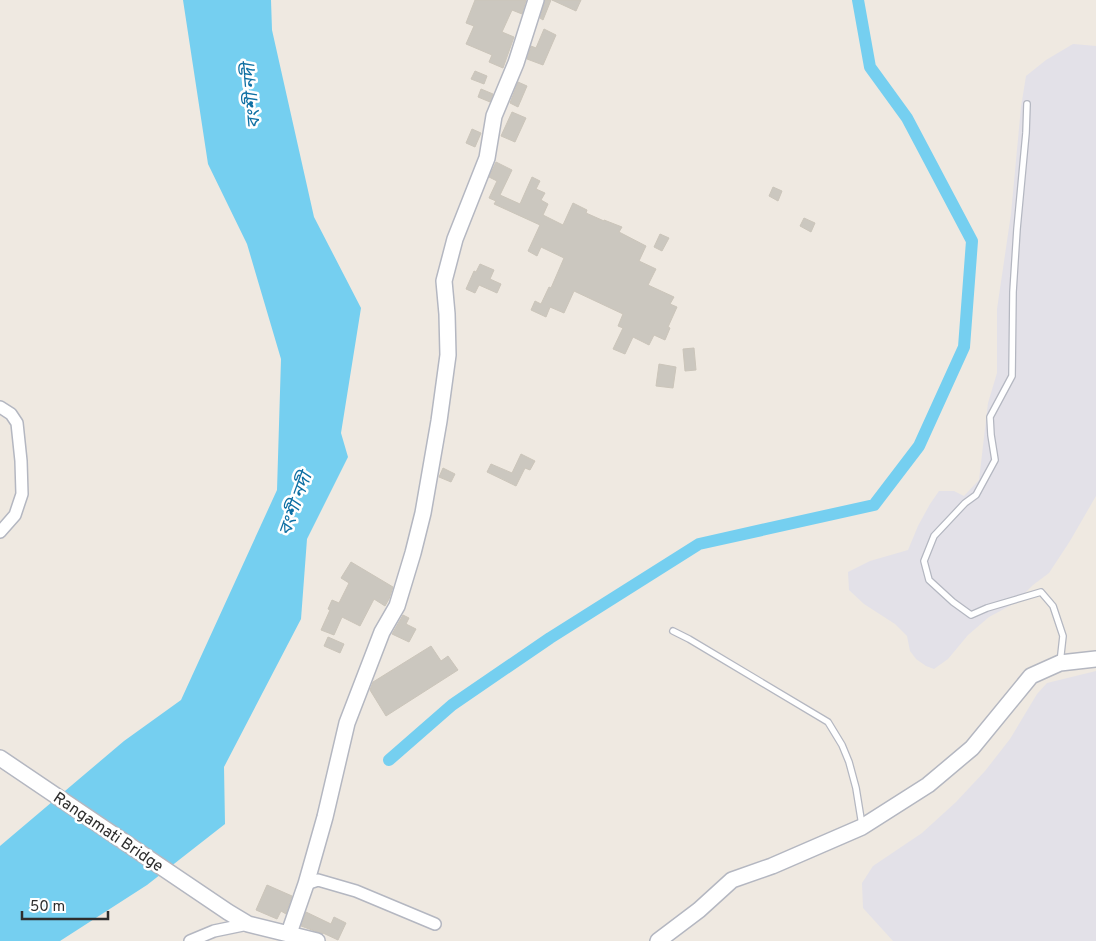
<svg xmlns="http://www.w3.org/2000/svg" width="1096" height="941" font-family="Overpass,'Noto Sans Bengali',sans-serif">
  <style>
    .industrial { fill: #e3e1e8 }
    .water { fill: #75cff0 }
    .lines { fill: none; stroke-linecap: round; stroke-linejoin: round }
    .canal { stroke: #75cff0; stroke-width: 12 }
    .building { fill: #cbc7bf; stroke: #cbc5ba }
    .service-casing { stroke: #b4b7c1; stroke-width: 8 }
    .minor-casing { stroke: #b4b7c1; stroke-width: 14 }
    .tertiary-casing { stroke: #b4b7c1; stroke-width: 18 }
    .service { stroke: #fff; stroke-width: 5.5 }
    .minor { stroke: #fff; stroke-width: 11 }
    .tertiary { stroke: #fff; stroke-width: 15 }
    .labels { text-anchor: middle; stroke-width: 5; stroke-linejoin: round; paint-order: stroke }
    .street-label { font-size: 16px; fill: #2e2e2e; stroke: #fff }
    .water-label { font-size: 18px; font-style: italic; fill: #0d6fa3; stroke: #fff }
  </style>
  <rect width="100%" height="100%" fill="#efe9e1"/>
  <path class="industrial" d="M1073,44L1096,46V496L1070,541L1049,573L1033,585L1015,603L989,617L968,635L948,659L934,669L926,666L916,659L910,651L907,636L895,624L864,604L849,590L848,572L870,561L908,550L918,526L930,504L939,491H954L964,496L979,480L988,403L997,373V309L1011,214L1021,107L1026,76L1046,60Z
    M1096,671V941H893L863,908L862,883L873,866L922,833L956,802L985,771L1010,739L1037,694L1047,683Z"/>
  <path class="water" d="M183,0H271L272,30L314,217L361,308L341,433L348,457L307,539L301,619L224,767L225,824L147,885L60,941H0V846L124,741L181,700L277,490L281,359L247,244L208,164Z"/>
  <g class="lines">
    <path class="canal" d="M389,760L452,705L550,638L699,544L874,505L919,446L964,347L972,241L907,118L870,67L858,0"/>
  </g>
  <path class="building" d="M475,0H526L522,14L512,10L502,32L514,37L503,68L489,62L492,55L466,44L474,26L466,23Z
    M545,0H551L543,20L540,18Z
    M552,0H581L576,11Z
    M544,29L556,35L543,65L527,59L531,46L536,48Z
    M475,71L487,76L484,84L471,79Z
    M518,82L527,86L518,107L510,103Z
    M481,89L493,94L490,102L478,97Z
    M512,112L526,118L515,142L501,136Z
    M472,129L481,133L475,147L466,143Z
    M496,162L512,170L500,195L520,204L532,177L540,181L536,189L545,193L541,200L548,204L543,215L563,225L573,203L587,210L586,213L604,221V220L622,227L619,232L646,246L639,261L656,269L648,285L674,297L670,304L677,307L668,327L670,328L665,340L654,335L649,345L633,337L625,354L613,349L623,328L618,326L623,314L574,291L564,313L550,307L546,317L531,310L535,301L541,304L549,287L551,288L564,258L541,247L537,256L528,251L540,225L494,204L496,201L489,198L497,181L489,177Z
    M773,187L782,191L778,201L769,196Z
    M804,218L815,223L811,232L800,226Z
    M660,234L669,238L662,251L654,247Z
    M480,264L494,270L490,279L501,284L497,293L479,285L475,293L466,289L474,271L476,272Z
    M694,348L696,370L685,371L683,349Z
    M659,364L676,367L673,388L656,386Z
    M521,454L535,461L530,470L525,468L516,486L487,472L491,464L512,473Z
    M443,468L455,474L451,482L439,477Z
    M351,562L393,587L389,599L385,606L374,599L360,626L342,617L334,635L321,630L330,610L328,609L332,600L339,603L349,583L341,578Z
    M403,615L409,618L406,624L416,629L409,642L392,634Z
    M328,637L344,644L340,653L324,646Z
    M431,646L441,661L448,656L458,670L386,716L370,690L373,682Z
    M267,885L292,896L286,914L281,911L277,919L256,910Z
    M306,912L331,924L334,917L346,923L338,940L323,933V934L301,926Z"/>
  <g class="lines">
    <g class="service-casing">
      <path id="service" d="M1027,104L1026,133L1017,229L1013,292L1012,376L990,417L991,435L995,460L976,495L965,503L934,536L924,561L929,580L953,602L971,615L987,608L1041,592L1053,606L1063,636L1060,663
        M673,631L689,639L828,722L842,745L849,762L856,788L862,825"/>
    </g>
    <g class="minor-casing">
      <path id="minor" d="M0,407L11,414L17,423L21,461L22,494L15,515L0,532
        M306,884L318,880L356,891L435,924
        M190,941L214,931L248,924"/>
    </g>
    <g class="tertiary-casing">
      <path id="tertiary" d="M0,758L228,912L248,924L317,941
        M289,933L306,884L325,817L347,723L382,632L397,606L413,553L423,513L439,421L448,355L447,314L444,281L455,239L487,158L494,116L516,63L536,0
        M658,941L699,910L732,880L772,866L862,827L928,785L972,748L1031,676L1060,663L1096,659"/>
    </g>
    <use href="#service" class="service"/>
    <use href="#minor" class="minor"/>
    <use href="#tertiary" class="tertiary"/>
  </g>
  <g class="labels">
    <g class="street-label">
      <text transform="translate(109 831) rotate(34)" y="6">Rangamati Bridge</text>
    </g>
    <g class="water-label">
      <text transform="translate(251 96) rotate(-95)" y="6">বংশী নদী</text>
      <text transform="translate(295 504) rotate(-70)" y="6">বংশী নদী</text>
    </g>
  </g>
  <path d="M22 911v8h86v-8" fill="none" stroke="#2e2e2e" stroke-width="2.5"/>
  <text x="30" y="911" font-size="15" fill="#2e2e2e" stroke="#ffffff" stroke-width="4" paint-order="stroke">50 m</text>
</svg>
